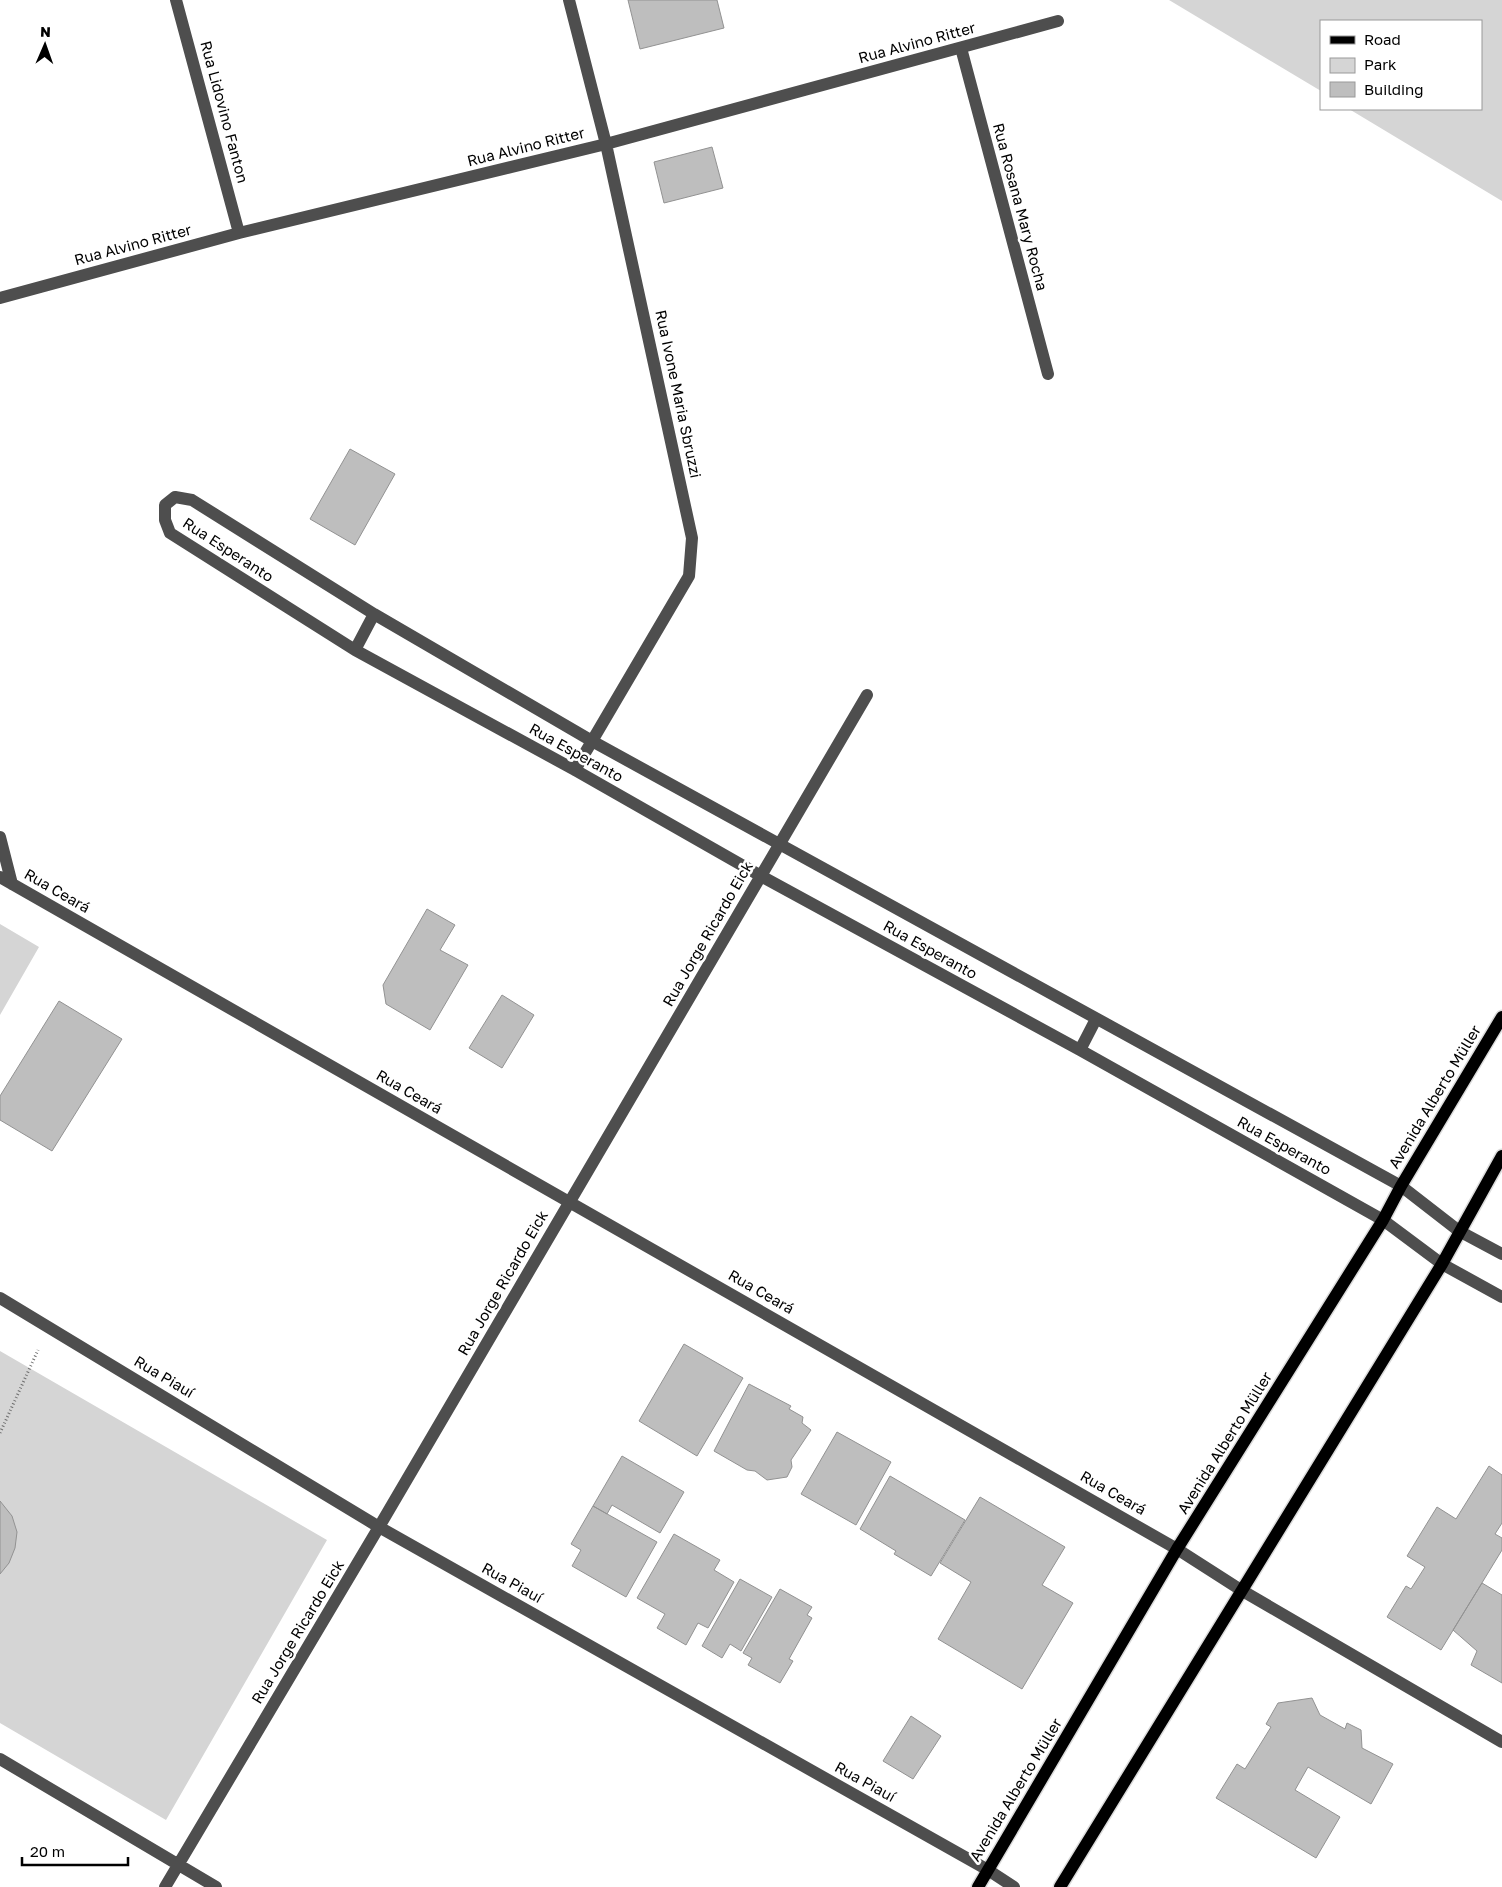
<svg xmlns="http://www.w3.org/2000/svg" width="1502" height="1887" font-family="'Golos Text',sans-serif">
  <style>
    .green { fill: #d5d5d5 }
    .building { fill: #bebebe; stroke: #929292 }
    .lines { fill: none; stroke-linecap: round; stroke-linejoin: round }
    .major-casing { stroke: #dbdbdb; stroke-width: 15 }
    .path { stroke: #707070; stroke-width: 3; stroke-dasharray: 1 2.5; stroke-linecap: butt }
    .minor { stroke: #4e4e4e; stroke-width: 12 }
    .major { stroke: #000; stroke-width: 12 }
    .labels { text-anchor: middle; stroke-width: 5; stroke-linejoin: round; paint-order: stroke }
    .street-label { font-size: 15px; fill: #000; stroke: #fff }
  </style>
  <rect width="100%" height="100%" fill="#fff"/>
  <path class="green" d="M1169,0H1502V201L1349,109H1481V21H1321V91Z
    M0,924L39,947L0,1015Z
    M0,1351L327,1540L166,1820L0,1723Z"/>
  <path class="building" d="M628,0H717L724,28L640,49Z
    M712,147L723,188L664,203L654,162Z
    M350,449L395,474L355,545L310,519Z
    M427,909L455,925L440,950L468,965L430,1030L386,1004L383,985Z
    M502,995L534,1015L502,1068L469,1048Z
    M59,1001L122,1039L52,1151L0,1120V1096Z
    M684,1344L743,1378L697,1456L639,1421Z
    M749,1384L791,1406L789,1409L803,1417L802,1423L811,1430L791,1460L792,1467L787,1477L767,1480L755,1471L747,1470L714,1451Z
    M837,1432L891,1462L856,1525L801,1494Z
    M622,1456L684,1492L660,1533L612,1505L607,1514L593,1506Z
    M1489,1466L1502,1475V1523L1495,1534L1502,1538V1550L1441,1650L1387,1617L1406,1586L1411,1589L1425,1567L1407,1556L1437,1507L1456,1519Z
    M890,1476L965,1520L931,1576L894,1554L896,1551L860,1529Z
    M980,1497L1065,1547L1042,1585L1073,1603L1022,1689L938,1639L971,1582L940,1563Z
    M0,1501L12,1516L17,1532L15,1548L9,1563L0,1574Z
    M593,1506L657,1542L626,1597L572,1566L581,1550L571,1544Z
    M674,1534L720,1560L714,1570L734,1582L708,1628L698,1623L686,1645L657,1628L665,1614L637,1598Z
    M740,1579L772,1597L741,1651L730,1644L722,1658L702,1646Z
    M1482,1583L1502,1595V1683L1471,1665L1477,1651L1453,1630Z
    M780,1589L812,1607L807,1615L812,1618L789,1659L793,1661L780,1683L748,1665L752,1658L743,1653Z
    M1312,1698L1320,1715L1345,1729L1347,1723L1361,1730L1362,1748L1393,1764L1371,1804L1308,1767L1295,1790L1340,1817L1316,1858L1216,1798L1237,1764L1245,1769L1271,1727L1266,1724L1278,1703Z
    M911,1716L941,1736L913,1779L883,1761Z"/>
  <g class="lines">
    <g class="major-casing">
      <path id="major" d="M978,1887L1177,1549L1383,1220L1401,1186L1502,1017
        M1060,1887L1442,1264L1502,1156"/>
    </g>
    <path class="path" d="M0,1433L38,1350"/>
    <path class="minor" d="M176,0L239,233
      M569,0L606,144L692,538L689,576L575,770
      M961,48L1048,374
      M0,298L239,233L606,144L1058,21
      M355,650L374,614
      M0,837L12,884
      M0,877L1177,1549L1241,1590L1502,1742
      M1080,1050L1096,1019
      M1502,1254L1459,1231L1401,1186L592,741L374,614L192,500L175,497L165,505V520L170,533L355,650L575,770L761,876L1080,1050L1383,1220L1442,1264L1502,1297
      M0,1298L379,1527L988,1870L1014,1887
      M0,1759L216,1887
      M165,1887L379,1527L867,695"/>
    <use href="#major" class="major"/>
  </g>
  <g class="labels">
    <g class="street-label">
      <text transform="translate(917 43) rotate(-15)" y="5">Rua Alvino Ritter</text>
      <text transform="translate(224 112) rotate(75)" y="5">Rua Lidovino Fanton</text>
      <text transform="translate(526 147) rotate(-14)" y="5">Rua Alvino Ritter</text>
      <text transform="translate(1020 207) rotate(75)" y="5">Rua Rosana Mary Rocha</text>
      <text transform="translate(133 245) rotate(-15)" y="5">Rua Alvino Ritter</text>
      <text transform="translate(678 394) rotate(78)" y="5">Rua Ivone Maria Sbruzzi</text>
      <text transform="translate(228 550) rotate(33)" y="5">Rua Esperanto</text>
      <text transform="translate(576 753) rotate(29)" y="5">Rua Esperanto</text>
      <text transform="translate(57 891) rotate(30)" y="5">Rua Ceará</text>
      <text transform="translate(708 934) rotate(-60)" y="5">Rua Jorge Ricardo Eick</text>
      <text transform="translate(930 950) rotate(29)" y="5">Rua Esperanto</text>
      <text transform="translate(409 1092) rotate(30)" y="5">Rua Ceará</text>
      <text transform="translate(1435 1097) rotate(-59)" y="5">Avenida Alberto Müller</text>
      <text transform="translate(1284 1146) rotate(29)" y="5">Rua Esperanto</text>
      <text transform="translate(503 1283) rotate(-60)" y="5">Rua Jorge Ricardo Eick</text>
      <text transform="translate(761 1292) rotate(30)" y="5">Rua Ceará</text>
      <text transform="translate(164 1377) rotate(31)" y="5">Rua Piauí</text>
      <text transform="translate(1225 1443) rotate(-58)" y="5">Avenida Alberto Müller</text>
      <text transform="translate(1113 1493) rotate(30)" y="5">Rua Ceará</text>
      <text transform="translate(512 1583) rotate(29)" y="5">Rua Piauí</text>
      <text transform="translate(298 1632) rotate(-59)" y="5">Rua Jorge Ricardo Eick</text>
      <text transform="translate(865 1782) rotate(29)" y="5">Rua Piauí</text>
      <text transform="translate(1016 1790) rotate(-59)" y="5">Avenida Alberto Müller</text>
    </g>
  </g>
  <rect x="1320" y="20" width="162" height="90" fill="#ffffff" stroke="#999999"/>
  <rect x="1330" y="36" width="25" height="8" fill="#000000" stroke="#999999"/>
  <text x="1364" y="45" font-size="15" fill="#000000">Road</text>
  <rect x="1330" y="58" width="25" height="15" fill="#d5d5d5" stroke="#999999"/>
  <text x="1364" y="70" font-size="15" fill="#000000">Park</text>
  <rect x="1330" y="82" width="25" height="15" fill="#bebebe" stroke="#999999"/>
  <text x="1364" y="95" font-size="15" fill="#000000">Building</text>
  <g transform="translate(45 45) rotate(2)" stroke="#ffffff" stroke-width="4" paint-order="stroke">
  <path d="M0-4L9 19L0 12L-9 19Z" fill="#000000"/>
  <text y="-8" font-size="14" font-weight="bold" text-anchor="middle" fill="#000000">N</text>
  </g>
  <path d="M22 1857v8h106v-8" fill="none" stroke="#000000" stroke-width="2.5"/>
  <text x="30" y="1857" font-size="15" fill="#000000" stroke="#ffffff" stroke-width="4" paint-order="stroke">20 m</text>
</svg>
